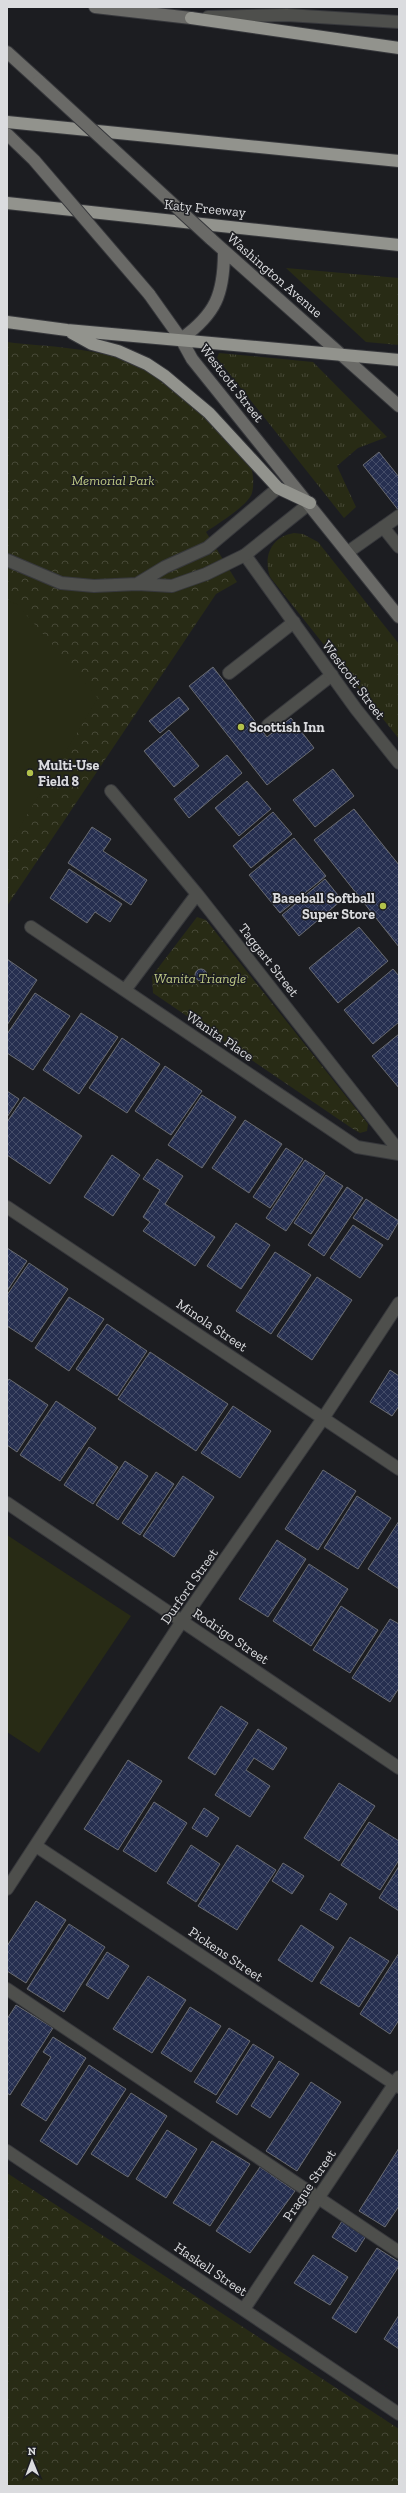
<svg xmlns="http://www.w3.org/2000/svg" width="406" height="2493" font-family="'Zilla Slab',serif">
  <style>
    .grass { fill: url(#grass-tufts) }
    .park { fill: url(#park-crowns) }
    .garden { fill: #282b15 }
    .building { fill: url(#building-cross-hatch); stroke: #6a6c71 }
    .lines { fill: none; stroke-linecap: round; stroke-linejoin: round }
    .service-casing { stroke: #37383c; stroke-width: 14 }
    .minor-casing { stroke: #37383c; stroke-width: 14 }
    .tertiary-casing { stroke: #37383c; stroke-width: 14 }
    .secondary-casing { stroke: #37383c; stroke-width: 14 }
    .motorway-casing { stroke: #37383c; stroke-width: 14 }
    .service { stroke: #4e4f4c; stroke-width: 12 }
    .minor { stroke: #4e4f4c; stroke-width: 12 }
    .tertiary { stroke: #4e4f4c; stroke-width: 12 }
    .secondary { stroke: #6a6a67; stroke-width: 12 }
    .motorway { stroke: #92938d; stroke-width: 12 }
    .secondary-bridge-casing { stroke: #37383c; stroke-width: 14; stroke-linecap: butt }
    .secondary-bridge { stroke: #6a6a67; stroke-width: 12 }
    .poi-dot { fill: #b3c24b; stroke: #1c1d21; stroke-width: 1.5 }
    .labels { text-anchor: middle; stroke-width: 3; stroke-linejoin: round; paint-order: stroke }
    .street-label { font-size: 14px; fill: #dbdcdf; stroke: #1c1d21 }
    .park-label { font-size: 14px; font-style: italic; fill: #bdc884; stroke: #1c1d21 }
    .poi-label { font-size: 14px; font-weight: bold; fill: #dbdcdf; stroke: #1c1d21; text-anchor: start }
  </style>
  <defs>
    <pattern id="grass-tufts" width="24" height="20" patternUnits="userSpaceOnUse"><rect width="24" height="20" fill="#282b15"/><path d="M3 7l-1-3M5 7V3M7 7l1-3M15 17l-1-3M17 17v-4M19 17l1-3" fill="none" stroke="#474937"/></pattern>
    <pattern id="park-crowns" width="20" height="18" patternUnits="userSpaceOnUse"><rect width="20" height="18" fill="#282b15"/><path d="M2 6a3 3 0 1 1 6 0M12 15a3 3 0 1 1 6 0" fill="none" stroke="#474937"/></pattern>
    <pattern id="building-cross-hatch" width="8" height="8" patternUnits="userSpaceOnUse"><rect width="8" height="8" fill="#262f50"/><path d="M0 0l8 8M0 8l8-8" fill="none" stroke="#454d69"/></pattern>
  </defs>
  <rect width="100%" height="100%" fill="#1c1d21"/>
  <path class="grass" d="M286,268L399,278V345L366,342Z
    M219,353L313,362L387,437L358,448L337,466L356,507L344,518L217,358Z
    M294,533L303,534L318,542L399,644V739L270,577C263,556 271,537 294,533Z"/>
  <path class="park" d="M7,342C48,347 93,347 132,363C160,375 232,439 249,464C254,470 254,486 252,493C248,506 217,524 206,532L237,582L216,594L7,906Z
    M197,917L206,920L368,1124L367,1131L360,1133L353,1129L153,993L152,976Z
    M7,2173L399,2429V2486H7Z"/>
  <path class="garden" d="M7,601L17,604L98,698L7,848Z
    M7,1535L131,1616L39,1753L7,1732Z"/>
  <path class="building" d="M379,452L399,477V511L363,465Z
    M213,667L267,737L291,718L314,748L267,785L189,686Z
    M179,697L189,709L160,733L149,721Z
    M169,730L199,766L174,787L144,751Z
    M227,755L242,773L189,818L174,799Z
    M333,769L354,796L315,827L293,800Z
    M247,781L271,809L239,836L215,808Z
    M354,809L399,865V947L314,840Z
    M273,812L292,834L251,868L233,846Z
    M92,827L111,839L103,851L147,880L131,905L68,863Z
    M294,838L326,876L280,913L249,875Z
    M69,869L122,904L110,922L95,912L87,923L50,898Z
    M325,879L342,900L299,936L282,915Z
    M359,927L388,961L338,1003L309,968Z
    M7,959L37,980L7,1025Z
    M393,969L399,976V1022L373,1044L344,1010Z
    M195 975a6 6 0 1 1 12 0a6 6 0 1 1-12 0Z
    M35,993L70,1016L33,1070L7,1053V1034Z
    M81,1013L118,1037L79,1094L43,1070Z
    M399,1034V1088L372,1056Z
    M122,1038L160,1064L127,1113L89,1088Z
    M165,1066L202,1091L171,1135L135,1111Z
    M7,1091L19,1099L7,1117Z
    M202,1095L236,1117L202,1168L168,1145Z
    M24,1097L82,1136L50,1184L7,1155V1122Z
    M245,1120L282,1144L249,1193L212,1168Z
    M286,1148L303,1159L270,1208L253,1197Z
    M112,1155L140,1175L113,1216L84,1197Z
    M157,1159L183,1176L165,1204L215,1237L195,1266L143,1231L150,1222L143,1217L160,1190L143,1179Z
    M305,1160L325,1173L286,1231L266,1218Z
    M326,1175L343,1186L311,1234L294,1223Z
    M347,1187L363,1198L324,1256L308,1245Z
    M366,1199L399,1221L388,1240L353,1218Z
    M236,1223L270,1245L241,1289L207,1266Z
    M353,1225L383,1245L360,1278L330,1258Z
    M7,1248L27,1261L7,1291Z
    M275,1252L311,1275L271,1334L236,1311Z
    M29,1263L68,1289L32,1342L7,1326V1295Z
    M317,1277L352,1300L312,1360L277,1336Z
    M69,1297L104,1319L69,1371L35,1348Z
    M107,1324L147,1351L117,1396L76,1369Z
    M150,1352L228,1404L196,1451L118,1399Z
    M390,1370L399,1376V1406L392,1416L370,1402Z
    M9,1379L48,1405L17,1452L7,1445V1382Z
    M56,1401L96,1428L60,1481L20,1455Z
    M233,1406L271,1431L240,1478L201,1453Z
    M89,1447L118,1467L93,1504L64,1485Z
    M125,1461L148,1476L118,1520L96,1505Z
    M323,1470L356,1491L318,1550L285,1529Z
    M156,1472L174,1484L140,1535L122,1523Z
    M183,1476L214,1497L174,1557L143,1536Z
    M357,1496L391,1518L358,1569L324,1548Z
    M399,1521V1589L368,1569Z
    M277,1540L306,1559L268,1617L239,1599Z
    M309,1564L348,1589L311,1646L273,1621Z
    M341,1606L378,1630L350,1673L313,1650Z
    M390,1619L399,1624V1688L390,1702L352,1678Z
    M221,1706L248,1723L215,1775L188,1758Z
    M258,1729L287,1748L273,1770L254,1758L246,1770L270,1786L250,1817L215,1795Z
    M128,1760L162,1781L118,1850L84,1829Z
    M339,1783L375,1806L339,1861L304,1838Z
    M154,1802L187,1823L156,1872L123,1851Z
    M204,1808L219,1818L207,1837L192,1828Z
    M369,1822L399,1841V1860L380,1890L341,1865Z
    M191,1845L220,1864L196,1902L167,1883Z
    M237,1845L276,1870L237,1930L198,1906Z
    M283,1863L304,1876L292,1894L272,1881Z
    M399,1866V1911L379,1898Z
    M330,1893L347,1904L337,1920L320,1910Z
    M36,1901L66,1920L26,1983L7,1971V1946Z
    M69,1924L105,1947L64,2012L27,1989Z
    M301,1925L334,1947L312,1982L278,1960Z
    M350,1937L389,1961L359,2007L320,1983Z
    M107,1952L129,1966L108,1999L86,1985Z
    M399,1953V2020L390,2034L360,2014Z
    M148,1976L186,2000L152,2053L113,2029Z
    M16,2005L53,2028L10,2095L7,2093V2019Z
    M190,2007L221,2026L191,2072L161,2053Z
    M229,2028L250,2041L216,2095L194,2082Z
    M53,2037L86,2058L46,2121L21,2105L51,2057L43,2052Z
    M253,2044L274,2057L237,2115L216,2102Z
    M279,2061L299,2074L270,2118L251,2106Z
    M89,2065L126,2089L77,2165L40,2141Z
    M311,2082L341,2102L297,2171L266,2151Z
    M131,2093L167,2116L128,2177L91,2154Z
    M167,2130L197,2149L166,2198L136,2179Z
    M212,2141L250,2164L210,2226L173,2203Z
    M399,2148V2206L385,2227L359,2211Z
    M260,2167L295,2191L250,2253L216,2231Z
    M342,2221L366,2236L356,2252L332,2237Z
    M377,2248L399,2262V2266L356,2333L332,2318Z
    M313,2255L348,2277L330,2305L294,2283Z
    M399,2315V2349L384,2339Z"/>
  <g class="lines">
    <g class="service-casing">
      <path id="service" d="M383,527L399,547
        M348,552L399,516
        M229,673L294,622
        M268,725L332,675
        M7,1989L399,2252"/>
    </g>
    <g class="minor-casing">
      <path id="minor" d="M245,555L356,709L399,763
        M111,791L197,894L399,1151
        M31,927L357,1147L399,1154
        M125,990L197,894
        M7,1207L399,1469
        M7,1503L399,1768
        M36,1846L399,2087
        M7,1889L182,1621L324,1417L399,1303
        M7,2151L399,2414
        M244,2309L399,2077"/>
    </g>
    <g class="tertiary-casing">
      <path id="tertiary" d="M208,17L287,15L399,22
        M7,560L61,583L94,586L137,584L172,586L206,574L245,555L310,503
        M137,584L165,567L207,548L278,488"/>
    </g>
    <g class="secondary-casing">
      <path id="secondary" d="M95,7L191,18
        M7,52L39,81
        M211,239L399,406
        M149,294L181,339L192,359L399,617
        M181,339C216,314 224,294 224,251"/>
    </g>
    <g class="motorway-casing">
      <path id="motorway" d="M191,18L399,48
        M7,122L399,161
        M7,203L399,245
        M7,322L67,330L399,360
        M72,333L92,344L118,351L147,364L165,376L209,413L278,488L310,503"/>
    </g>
    <use href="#service" class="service"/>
    <use href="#minor" class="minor"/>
    <use href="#tertiary" class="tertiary"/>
    <use href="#secondary" class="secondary"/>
    <use href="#motorway" class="motorway"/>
    <g class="secondary-bridge-casing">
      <path id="secondary-bridge" d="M39,81L211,239
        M7,134L34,160L149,294"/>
    </g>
    <use href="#secondary-bridge" class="secondary-bridge"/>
  </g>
  <g class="poi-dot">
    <circle cx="241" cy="727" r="4"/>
    <circle cx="30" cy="773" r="4"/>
    <circle cx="383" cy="906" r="4"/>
  </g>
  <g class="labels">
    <g class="street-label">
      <text transform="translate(205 208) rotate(6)" y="5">Katy Freeway</text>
      <text transform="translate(275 275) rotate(41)" y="5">Washington Avenue</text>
      <text transform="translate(232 383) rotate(52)" y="5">Westcott Street</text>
      <text transform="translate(354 680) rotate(53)" y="5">Westcott Street</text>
      <text transform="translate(269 960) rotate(52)" y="5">Taggart Street</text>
      <text transform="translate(220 1036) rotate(34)" y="5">Wanita Place</text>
      <text transform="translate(212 1325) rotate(34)" y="5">Minola Street</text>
      <text transform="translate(189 1586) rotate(-55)" y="5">Durford Street</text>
      <text transform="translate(231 1636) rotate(34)" y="5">Rodrigo Street</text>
      <text transform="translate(226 1954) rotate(34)" y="5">Pickens Street</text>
      <text transform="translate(309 2185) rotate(-56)" y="5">Prague Street</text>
      <text transform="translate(211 2269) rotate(34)" y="5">Haskell Street</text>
    </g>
    <g class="park-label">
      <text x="113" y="485">Memorial Park</text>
      <text x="200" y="983">Wanita Triangle</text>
    </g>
    <g class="poi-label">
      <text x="249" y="732">Scottish Inn</text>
      <text x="38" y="770">Multi-Use<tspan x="38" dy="16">Field 8</tspan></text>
      <text x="375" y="903" text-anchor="end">Baseball Softball<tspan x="375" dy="16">Super Store</tspan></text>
    </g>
  </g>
  <rect width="406" height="2493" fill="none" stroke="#dbdcdf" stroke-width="16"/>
  <g transform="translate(32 2461) rotate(359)" stroke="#1c1d21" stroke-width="3" paint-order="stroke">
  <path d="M0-3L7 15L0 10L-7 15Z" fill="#dbdcdf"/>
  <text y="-6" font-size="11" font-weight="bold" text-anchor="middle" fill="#dbdcdf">N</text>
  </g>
</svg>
